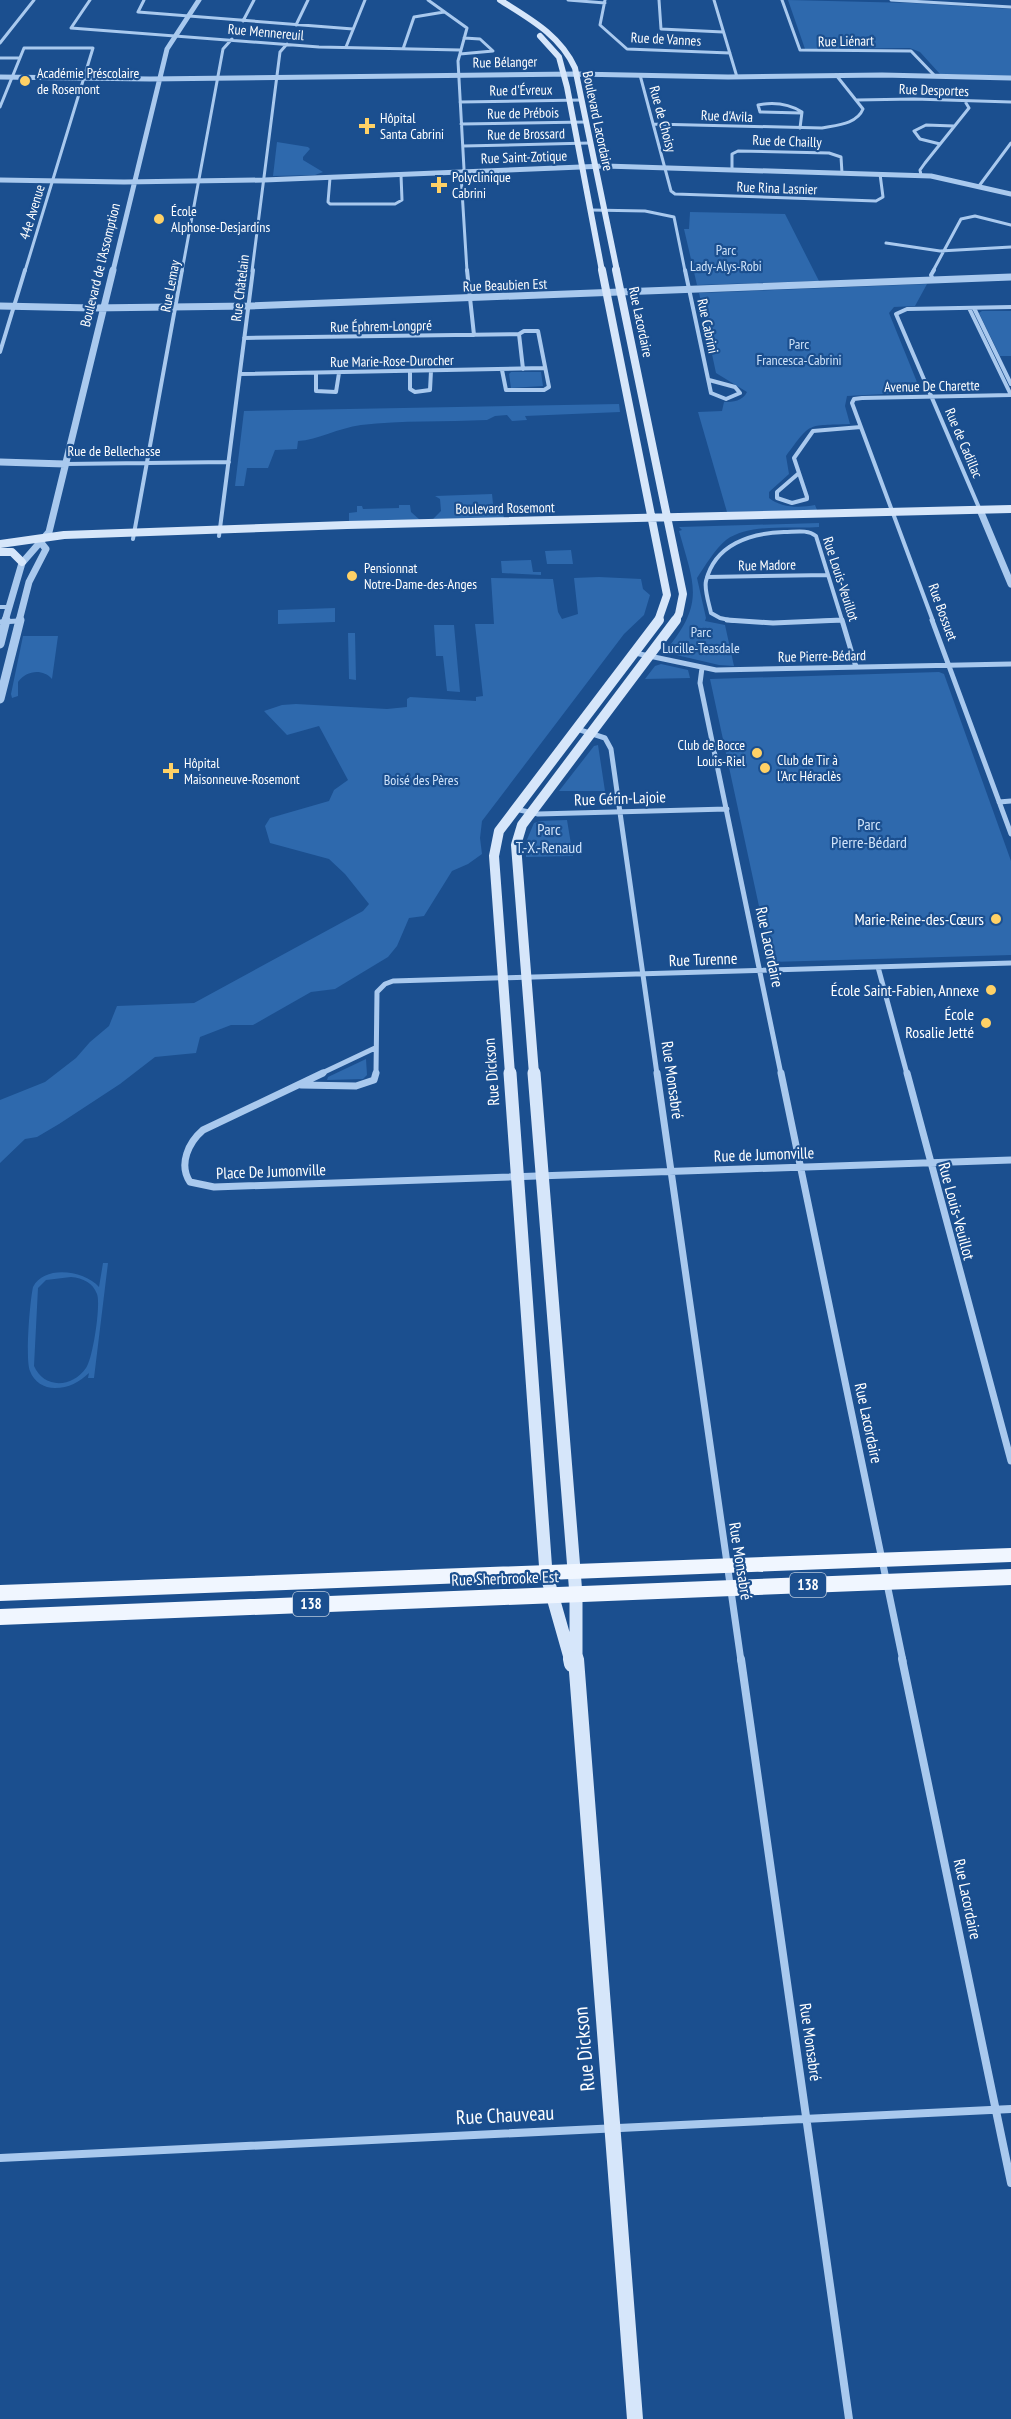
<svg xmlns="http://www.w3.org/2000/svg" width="1011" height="2419" font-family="'PT Sans Narrow',sans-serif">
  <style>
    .green { fill: #2e69ad; fill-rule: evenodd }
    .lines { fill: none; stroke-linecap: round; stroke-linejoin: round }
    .minor-far4 { stroke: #a9c9ee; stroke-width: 3 }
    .minor-far3 { stroke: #a9c9ee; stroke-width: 4 }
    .minor-far2 { stroke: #a9c9ee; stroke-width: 5 }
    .minor-far1 { stroke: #a9c9ee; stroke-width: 7 }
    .minor { stroke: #a9c9ee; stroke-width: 8 }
    .tertiary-far2 { stroke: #a9c9ee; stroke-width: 5 }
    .tertiary-far1 { stroke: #a9c9ee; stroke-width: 7 }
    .tertiary { stroke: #a9c9ee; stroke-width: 9 }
    .secondary-far4 { stroke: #d6e6fa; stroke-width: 6 }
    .secondary-far3 { stroke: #d6e6fa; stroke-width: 8 }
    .secondary-far2 { stroke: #d6e6fa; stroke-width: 10 }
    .secondary-far1 { stroke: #d6e6fa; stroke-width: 13 }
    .secondary { stroke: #d6e6fa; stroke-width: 16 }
    .primary { fill: #f0f6ff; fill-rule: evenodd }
    .poi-dot { fill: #ffd166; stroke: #1b4f8f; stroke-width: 2 }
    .labels { text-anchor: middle; stroke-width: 4.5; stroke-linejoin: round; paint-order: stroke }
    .far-street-label { font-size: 14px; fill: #fff; stroke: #1b4f8f }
    .far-poi-label { font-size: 14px; fill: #fff; stroke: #1b4f8f; text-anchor: start }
    .far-park-label { font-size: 14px; fill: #cfe3fa; stroke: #1b4f8f }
    .shield { fill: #1b4f8f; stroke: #bbcadd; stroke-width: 1.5 }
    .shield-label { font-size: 15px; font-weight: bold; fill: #fff }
    .street-label { font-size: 16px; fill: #fff; stroke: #1b4f8f }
    .park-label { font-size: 16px; fill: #cfe3fa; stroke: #1b4f8f }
    .poi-label { font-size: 16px; fill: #fff; stroke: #1b4f8f; text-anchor: end }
    .near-street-label { font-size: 20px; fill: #fff; stroke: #1b4f8f }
  </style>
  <rect width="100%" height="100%" fill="#1b4f8f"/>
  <path class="green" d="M788,0L912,3L1011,9V76L940,74L920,52L910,48L805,49Z
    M277,142L308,147L310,149L303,157V160L323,172L315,175L273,176Z
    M690,212L785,214L819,281L697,285L684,229H689Z
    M927,284L915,306L894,307L889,313L921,392L847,396L845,406L850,424C806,426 812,421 786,456L789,474L769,492V498C781,508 800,508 815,505L817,510L727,512L698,412L722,411L724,402C733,402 743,401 747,392L716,373L699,293Z
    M982,311H1011V356H1000L979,313Z
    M511,372H541L543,386L511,388L509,374Z
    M619,404L620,412L525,416L527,420L512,421L507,415L495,416L487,420C445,422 402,420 361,425C338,428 318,440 298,441L297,449L275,450L268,468H247L244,486H235L244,411Z
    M492,494L494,512H503L504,518L432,520L441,511L440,499L435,496Z
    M399,505H410L411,512L420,520L349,523V513L357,512V506H362L363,509L399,508Z
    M819,523V527C791,529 750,523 726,540C715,549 705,566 697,578L706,618L705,621L725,625L734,666L719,665L668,653L667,649C705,602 694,585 679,531L682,530L679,527Z
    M571,550L573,564H547L545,551Z
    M531,560L533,572H541V575L502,573L501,561Z
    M599,577L641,579L643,589L650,595L644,615L624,634L482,821L480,838L482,854L468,864L452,871L424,916L409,918L397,946L388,957L335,989L311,992L253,1025H231L200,1037L196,1053L155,1057L120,1084L59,1124L37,1137L25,1139L0,1163V1100L45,1082L76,1058L90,1042L109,1026L117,1006L194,1003L363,911L369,904L345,874L329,859L270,843L265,826L270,818L329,801L334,790L348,780L319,726L287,735L264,711L282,705L296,704L387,709L407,707V699L410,697L476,701V697L483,696L475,624H494L491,578L553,579L558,612L562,619L578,614L574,578Z
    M335,608V622L278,624V610Z
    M454,625L460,692L447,691L443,656H436L434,625Z
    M348,633H355L356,680L349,679Z
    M23,636H58L52,679C42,668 26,671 18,682V696L12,698L11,694Z
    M661,664L688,670L690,678L645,679L655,666Z
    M939,672L944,674L1011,861V955L771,962L710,679Z
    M598,745L605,791H559L594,746Z
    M567,820L573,856L526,857V842L534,823L540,821Z
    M366,1059L367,1075L363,1079L327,1080L328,1077Z
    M103,1263H108L94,1378H88L89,1373C79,1382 69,1388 55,1388C44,1388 34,1382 30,1371C25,1360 30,1300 33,1287C45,1264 85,1271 99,1287ZM71,1277C83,1278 93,1283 97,1294C101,1304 93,1359 86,1368C72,1388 44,1389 34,1366L38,1288L46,1280Z"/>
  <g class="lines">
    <path class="minor-far4" d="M90,0L71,28L319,47L460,50
      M144,0L138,12L353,29
      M428,0L467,28L458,61L464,169L461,175L467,271
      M568,0L605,3
      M605,0L600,25L627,49L730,53
      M659,0L661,29L723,32
      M714,0L737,77
      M782,0L800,50L911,51L935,76
      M891,0L1011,7
      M243,21L254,0
      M296,25L308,0
      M0,43L34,0
      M346,47L365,0
      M403,49L414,17L444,12
      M460,54L493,51L480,39L464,38
      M0,58H19
      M640,75L671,191L675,194L876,201L883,197L880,174
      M857,100L914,99L1011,102
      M460,102L581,100
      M0,107L24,48H93L25,271
      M461,124L586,122
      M653,124L822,128C837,125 857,124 863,109L836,75
      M800,128L802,112C789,104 773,102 758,105L760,112L801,113
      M940,144L920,139L914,131L926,125L954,126
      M463,146L590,143
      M732,170V154L738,151L829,153L841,157L842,173
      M921,175L920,170L925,163L969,108L966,103
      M330,178L328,202L330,204H395L402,200L401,175
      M979,186L1011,143
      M591,210L645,211L674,217L685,271
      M886,243L940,251L1011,247
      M182,271L223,49L232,39
      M252,271L280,52L287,44
      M933,271L961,219L975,216L1011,225"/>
    <path class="minor-far3" d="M467,270L474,335
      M685,270L711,393L726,399L740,393L735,387L709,380
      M933,280L931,275L934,270
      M969,308L1011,395
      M974,308L1011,384
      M519,334L523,369
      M244,338L519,334L524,331H538L549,387L544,390H506L502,370
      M0,352L25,270
      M410,372V389L415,392L430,390L431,371
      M316,373V391L336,392L339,373
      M240,374L544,368
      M65,464L229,462
      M799,473L777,492V498L792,503L807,499V497L794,458L813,431L861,427
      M980,510L896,314L907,309L1011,307
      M219,536L253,270
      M133,539L182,270
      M707,577L828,575
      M0,607H10
      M12,621H18
      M734,621L720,618L711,613C709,604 704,589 706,581C715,544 751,533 784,532C795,532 807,529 816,536L842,620
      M819,621L842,620
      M933,621L852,403L854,399L862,398L1011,395"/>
    <path class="minor-far2" d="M727,620L773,623L842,620
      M842,620L856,667
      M932,620L1011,834
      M0,622L18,621
      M635,653L716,670L1011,664
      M702,668L700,683L781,1074
      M577,729L605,738L611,749L657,1074
      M999,802L1011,801
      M515,809L538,814L727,809
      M878,967L907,1074
      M320,1074L375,1048
      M376,1074L377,992L385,984L393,981L1011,963"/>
    <path class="minor-far1" d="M323,1073L203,1130C189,1142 178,1164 190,1182L214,1187L1011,1160
      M657,1073L741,1661
      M781,1073L903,1661
      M907,1073L1011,1461
      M301,1085L356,1086L374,1080L376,1073"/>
    <path class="minor" d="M741,1659L849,2419
      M902,1659L1011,2183
      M0,2158L1011,2109"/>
    <path class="tertiary-far2" d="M0,77L150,79L576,74L728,77L882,75L1011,78
      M0,180L124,182L264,180L605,166L931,176L1011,194
      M113,271L167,49L199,0"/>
    <path class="tertiary-far1" d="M0,306L92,308L249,306L1011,277
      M0,462L65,464
      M980,510L1011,584
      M5,621L22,563L49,532L113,270
      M19,621L29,582L46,549L42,544"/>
    <path class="tertiary" d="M0,644L6,620
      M0,699L20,620"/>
    <path class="secondary-far4" d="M500,0C530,19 560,35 575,68L617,271
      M540,36L559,57L567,87L602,271"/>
    <path class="secondary-far3" d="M602,270L667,595L658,621
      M616,270L683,594L679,614L675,621
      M0,544L64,535L347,525L1011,509
      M0,552H12L22,562"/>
    <path class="secondary-far2" d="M510,1074L494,856L499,831L659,620
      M534,1074L516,845L522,825L676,620"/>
    <path class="secondary-far1" d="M510,1073L546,1573L571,1661
      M534,1073L576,1595V1661"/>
    <path class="secondary" d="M571,1659L572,1664
      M576,1659L635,2419"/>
    <path class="primary" d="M1011,1548V1562L0,1601V1585Z
      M1011,1569V1585L0,1625V1609Z"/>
  </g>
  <g class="poi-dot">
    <circle cx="25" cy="81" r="6"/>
    <path d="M364 117h6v6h6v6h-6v6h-6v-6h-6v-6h6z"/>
    <path d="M436 176h6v6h6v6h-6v6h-6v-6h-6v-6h6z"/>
    <circle cx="159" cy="219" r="6"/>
    <circle cx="352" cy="576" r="6"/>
    <circle cx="757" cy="753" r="6"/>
    <circle cx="765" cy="768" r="6"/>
    <path d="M168 762h6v6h6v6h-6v6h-6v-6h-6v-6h6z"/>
    <circle cx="996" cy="919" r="6"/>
    <circle cx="991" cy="990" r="6"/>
    <circle cx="986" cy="1023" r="6"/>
  </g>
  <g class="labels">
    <g class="far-street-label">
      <text transform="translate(266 32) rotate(5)" y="5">Rue Mennereuil</text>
      <text transform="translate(666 39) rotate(3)" y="5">Rue de Vannes</text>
      <text transform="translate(846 41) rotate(-1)" y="5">Rue Liénart</text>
      <text transform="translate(505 62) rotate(-1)" y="5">Rue Bélanger</text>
      <text transform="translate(521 90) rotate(-1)" y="5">Rue d'Évreux</text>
      <text transform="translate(934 90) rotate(2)" y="5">Rue Desportes</text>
      <text transform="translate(523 113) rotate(-1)" y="5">Rue de Prébois</text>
      <text transform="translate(727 116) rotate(2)" y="5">Rue d'Avila</text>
      <text transform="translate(663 119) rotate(75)" y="5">Rue de Choisy</text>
      <text transform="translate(598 121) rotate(78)" y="5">Boulevard Lacordaire</text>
      <text transform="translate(526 134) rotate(-1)" y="5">Rue de Brossard</text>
      <text transform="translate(787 141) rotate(2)" y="5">Rue de Chailly</text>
      <text transform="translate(524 157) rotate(-2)" y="5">Rue Saint-Zotique</text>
      <text transform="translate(777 188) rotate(2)" y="5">Rue Rina Lasnier</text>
      <text transform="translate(32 212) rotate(-73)" y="5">44e Avenue</text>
      <text transform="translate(100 265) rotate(-76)" y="5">Boulevard de l'Assomption</text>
      <text transform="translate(505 285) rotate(-2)" y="5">Rue Beaubien Est</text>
      <text transform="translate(170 286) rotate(-79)" y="5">Rue Lemay</text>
      <text transform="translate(240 288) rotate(-83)" y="5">Rue Châtelain</text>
      <text transform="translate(641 322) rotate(78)" y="5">Rue Lacordaire</text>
      <text transform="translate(381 326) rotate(-1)" y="5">Rue Éphrem-Longpré</text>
      <text transform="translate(708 326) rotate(78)" y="5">Rue Cabrini</text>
      <text transform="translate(392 361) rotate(-1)" y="5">Rue Marie-Rose-Durocher</text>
      <text transform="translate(932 386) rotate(-1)" y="5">Avenue De Charette</text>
      <text transform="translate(964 443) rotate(67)" y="5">Rue de Cadillac</text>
      <text x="114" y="456">Rue de Bellechasse</text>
      <text transform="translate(505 508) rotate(-1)" y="5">Boulevard Rosemont</text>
      <text transform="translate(767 565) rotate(-1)" y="5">Rue Madore</text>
      <text transform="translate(841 579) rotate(72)" y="5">Rue Louis-Veuillot</text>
      <text transform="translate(943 612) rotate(70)" y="5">Rue Bossuet</text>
      <text transform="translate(822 656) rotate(-1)" y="5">Rue Pierre-Bédard</text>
    </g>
    <g class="far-poi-label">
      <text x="37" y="78">Académie Préscolaire<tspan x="37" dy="16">de Rosemont</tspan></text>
      <text x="380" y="123">Hôpital<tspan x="380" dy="16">Santa Cabrini</tspan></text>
      <text x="452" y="182">Polyclinique<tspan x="452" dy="16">Cabrini</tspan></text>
      <text x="171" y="216">École<tspan x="171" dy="16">Alphonse-Desjardins</tspan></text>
      <text x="364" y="573">Pensionnat<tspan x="364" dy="16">Notre-Dame-des-Anges</tspan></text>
      <text x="745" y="750" text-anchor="end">Club de Bocce<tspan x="745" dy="16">Louis-Riel</tspan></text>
      <text x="777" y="765">Club de Tir à<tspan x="777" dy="16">l'Arc Héraclès</tspan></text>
      <text x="184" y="768">Hôpital<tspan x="184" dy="16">Maisonneuve-Rosemont</tspan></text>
    </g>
    <g class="far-park-label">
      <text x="726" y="255">Parc<tspan x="726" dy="16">Lady-Alys-Robi</tspan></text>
      <text x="799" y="349">Parc<tspan x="799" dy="16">Francesca-Cabrini</tspan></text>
      <text x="701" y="637">Parc<tspan x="701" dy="16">Lucille-Teasdale</tspan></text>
      <text x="421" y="785">Boisé des Pères</text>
    </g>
    <g class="shield">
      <rect x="790" y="1573" width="36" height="24" rx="4.5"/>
      <rect x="293" y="1592" width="36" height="24" rx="4.5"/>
    </g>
    <g class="shield-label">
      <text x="808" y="1590">138</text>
      <text x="311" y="1609">138</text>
    </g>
    <g class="street-label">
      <text transform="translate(620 798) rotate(-2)" y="6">Rue Gérin-Lajoie</text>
      <text transform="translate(770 947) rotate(78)" y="6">Rue Lacordaire</text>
      <text transform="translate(703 959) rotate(-2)" y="6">Rue Turenne</text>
      <text transform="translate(491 1072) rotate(-94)" y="6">Rue Dickson</text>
      <text transform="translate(673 1080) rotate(82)" y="6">Rue Monsabré</text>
      <text transform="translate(764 1154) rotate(-2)" y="6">Rue de Jumonville</text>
      <text transform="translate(271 1171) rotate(-2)" y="6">Place De Jumonville</text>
      <text transform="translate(957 1211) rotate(75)" y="6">Rue Louis-Veuillot</text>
      <text transform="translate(869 1423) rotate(78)" y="6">Rue Lacordaire</text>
      <text transform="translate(741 1561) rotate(81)" y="6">Rue Monsabré</text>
      <text transform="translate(505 1578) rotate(-2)" y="6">Rue Sherbrooke Est</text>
      <text transform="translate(968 1899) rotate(78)" y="6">Rue Lacordaire</text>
      <text transform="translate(811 2042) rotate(82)" y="6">Rue Monsabré</text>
    </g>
    <g class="park-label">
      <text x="869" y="830">Parc<tspan x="869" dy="18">Pierre-Bédard</tspan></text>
      <text x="549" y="835">Parc<tspan x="549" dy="18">T.-X.-Renaud</tspan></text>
    </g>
    <g class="poi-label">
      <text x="984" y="925">Marie-Reine-des-Cœurs</text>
      <text x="979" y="996">École Saint-Fabien, Annexe</text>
      <text x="974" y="1020">École<tspan x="974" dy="18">Rosalie Jetté</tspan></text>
    </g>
    <g class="near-street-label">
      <text transform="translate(584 2049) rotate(-95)" y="7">Rue Dickson</text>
      <text transform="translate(505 2115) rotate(-3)" y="7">Rue Chauveau</text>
    </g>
  </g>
</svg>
